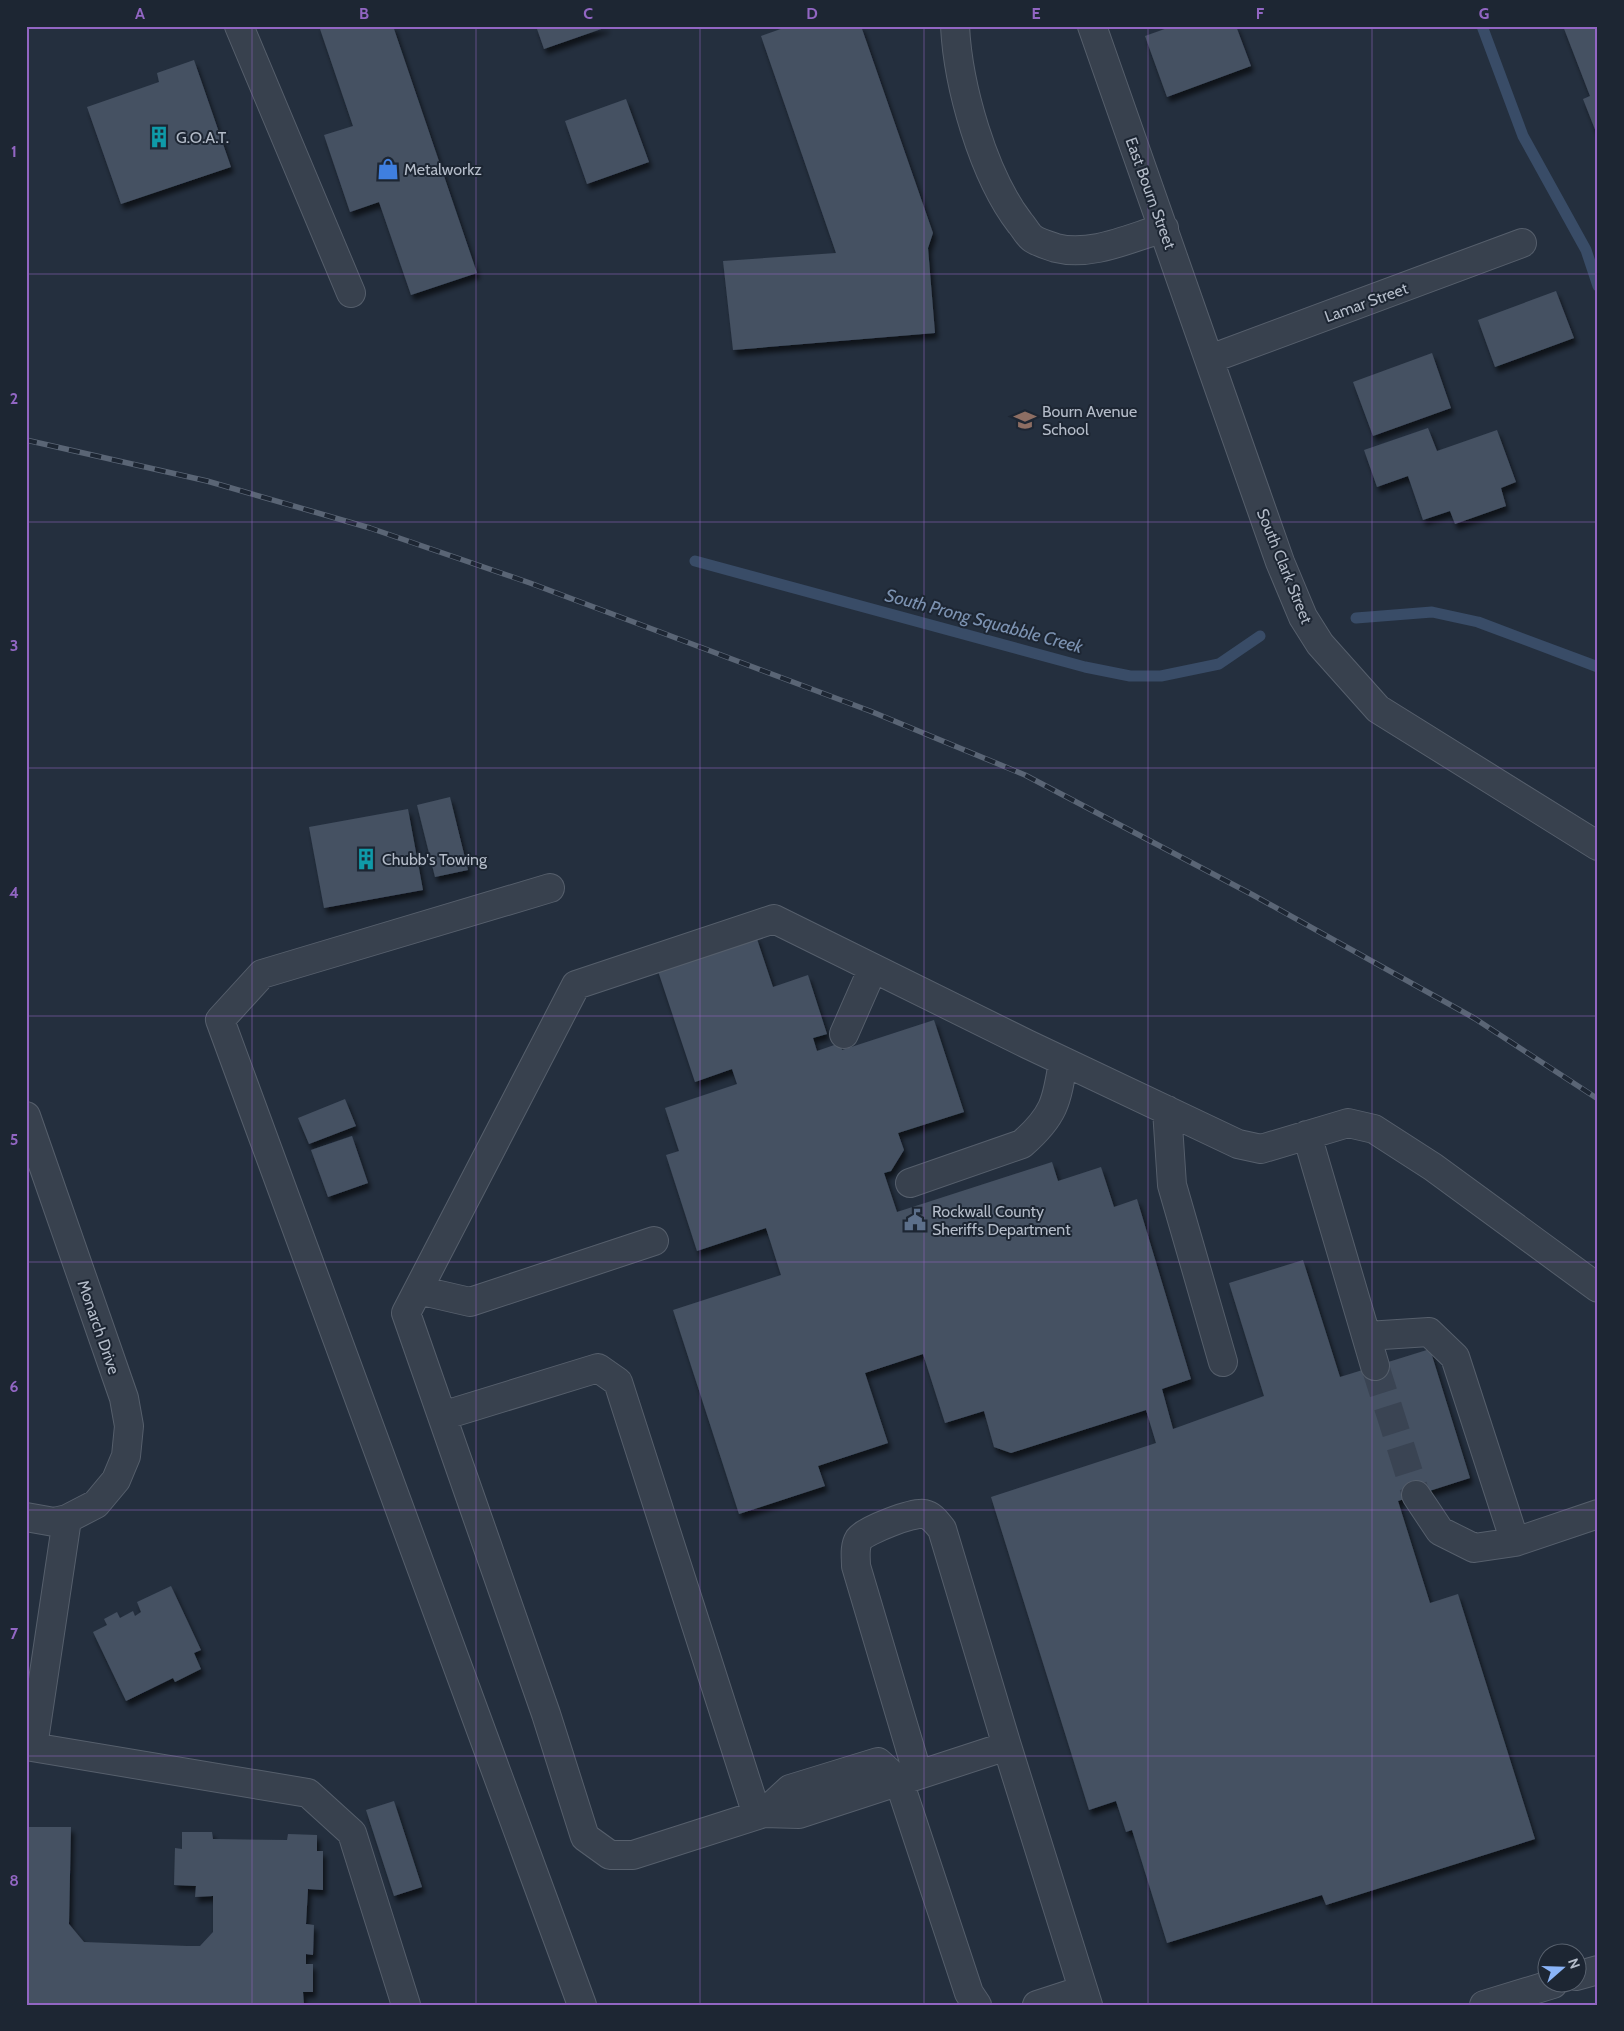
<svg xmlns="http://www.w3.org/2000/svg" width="1624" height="2031" font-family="Cabin,sans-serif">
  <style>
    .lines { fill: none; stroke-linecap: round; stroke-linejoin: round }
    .stream { stroke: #394c67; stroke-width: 11 }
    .building { fill: #455162; filter: url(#shadow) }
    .minor-tunnel { stroke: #3a4453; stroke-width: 28; stroke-dasharray: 28 14; stroke-linecap: butt }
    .minor-casing { stroke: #565f6c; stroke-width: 30 }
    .minor { stroke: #38414e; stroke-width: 28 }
    .rail-casing { stroke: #5a6575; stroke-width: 5.5 }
    .rail { stroke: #1d2633; stroke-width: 4; stroke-dasharray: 11; stroke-linecap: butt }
    .grid { fill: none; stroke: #9266c3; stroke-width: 1; stroke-opacity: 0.55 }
    .labels { text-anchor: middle; stroke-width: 4; stroke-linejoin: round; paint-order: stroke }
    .poi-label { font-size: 16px; fill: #b4bcc9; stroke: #1d2633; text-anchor: start }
    .street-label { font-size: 16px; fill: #b4bcc9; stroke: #1d2633 }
    .water-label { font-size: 18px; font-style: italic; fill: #7c92b1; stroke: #1d2633 }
    .neatline { fill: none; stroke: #9266c3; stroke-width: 2 }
    .grid-label { font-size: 16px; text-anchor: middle; font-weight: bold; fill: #9266c3 }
  </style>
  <defs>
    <filter id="shadow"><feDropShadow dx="3" dy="5.5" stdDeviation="2.5" flood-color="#0009"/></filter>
  </defs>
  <rect width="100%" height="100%" fill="#242f3e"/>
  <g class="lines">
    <path class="stream" d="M1482,26L1523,136L1586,250L1598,286
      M695,561L1085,667L1130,676H1161L1219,664L1260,636
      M1356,618L1432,612L1478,622L1598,667"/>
  </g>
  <path class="building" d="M319,26H393L477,273L411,295L379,202L350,212L324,135L353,126Z
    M536,26H607V27L544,49Z
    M789,26H861L933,233L928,248L935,333L733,350L723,261L836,253L761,36Z
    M1173,26H1236L1251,66L1167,97L1145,36Z
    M1563,26H1598V137L1583,99L1590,96Z
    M194,60L231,167L121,204L87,107L159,82L157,73Z
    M626,99L649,162L587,184L565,121Z
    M1556,291L1574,338L1495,367L1478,320Z
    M1432,353L1451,408L1373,436L1353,382Z
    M1428,428L1437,451L1497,430L1516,482L1501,488L1506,506L1455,524L1450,511L1423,520L1408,476L1377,487L1364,450Z
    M450,797L468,870L435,877L417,805Z
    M408,809L423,890L324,908L309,827Z
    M756,936L773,987L808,975L827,1034L813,1038L817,1051L840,1043L842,1050L934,1020L964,1112L898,1133L904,1150L891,1171L884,1173L897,1212L1052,1162L1058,1181L1101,1167L1114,1207L1137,1199L1191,1379L1162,1389L1173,1429L1264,1396L1229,1283L1303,1260L1340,1377L1430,1349L1470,1478L1398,1501L1430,1603L1458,1594L1535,1839L1326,1905L1322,1895L1167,1943L1132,1830L1126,1832L1116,1801L1089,1810L991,1497L1156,1443L1146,1410L1011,1453L994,1447L984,1411L945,1423L923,1354L865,1373L888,1443L818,1466L825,1486L739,1514L673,1310L781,1275L766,1228L697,1251L666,1155L679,1151L665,1108L737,1084L732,1069L695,1082L657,968Z
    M345,1099L356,1126L309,1144L298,1118Z
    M352,1136L368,1183L328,1197L311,1150Z
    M171,1586L201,1650L194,1653L201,1669L175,1682L173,1678L126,1701L93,1632L107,1625L104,1619L117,1612L120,1618L133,1611L135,1616L141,1612L137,1602Z
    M394,1801L422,1887L394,1896L366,1810Z
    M26,1827H71L69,1924L84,1942L187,1946H200L213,1932V1896L195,1897L196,1886L174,1885L175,1848L182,1849V1832H212L213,1839L287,1840L288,1834L317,1835V1851H323V1890L308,1889L306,1924L314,1925L313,1955L306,1954V1964H313V1992H303L304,2005H26Z"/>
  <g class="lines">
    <path class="minor-tunnel" d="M1375,1366L1416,1495"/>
    <g class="minor-casing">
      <path id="minor" d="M239,26L351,293
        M955,26C958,86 983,175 1020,223C1024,227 1027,234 1032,238C1037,242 1050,246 1056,248C1091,257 1130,238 1164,228
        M1092,26L1280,562L1303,617L1320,644L1378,709L1598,846
        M1210,359L1522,243
        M550,888L262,974L220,1020L582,2005
        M844,1034L873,968
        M1167,1110L1172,1185L1223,1362
        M26,1116L124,1398L129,1426L126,1456L116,1480L96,1504L67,1519L54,1522L26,1517
        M1307,1135L1375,1366
        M910,1183L1022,1144C1054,1116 1057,1102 1063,1061
        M418,1290L470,1302L654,1241
        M1367,1336L1429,1332L1455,1357L1515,1542
        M442,1416L598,1368L618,1382L757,1815
        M1416,1495L1440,1531L1474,1548L1515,1542L1598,1514
        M26,1746L308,1793L352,1833L406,2005
        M33,1747L67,1519
        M918,1775L856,1566C856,1558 854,1547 859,1539C866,1530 913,1512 924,1514C933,1516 936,1522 942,1529L1007,1746
        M764,1813L790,1789L878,1762L899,1781L969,1993L977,2005
        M1576,1976L1598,1970
        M1037,2005L1083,1990
        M1088,2005L1007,1746L799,1814L764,1813L633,1855H610L585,1837L546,1714L406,1313L576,985L774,919L1027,1044L1238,1144L1261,1149L1348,1123L1374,1129L1433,1167L1598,1288
        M1484,2005L1553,1984"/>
    </g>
    <use href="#minor" class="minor"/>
    <g class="rail-casing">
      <path id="rail" d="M26,440L207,481L370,528L530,583L870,711L1025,775L1253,895L1474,1018L1598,1099"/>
    </g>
    <use href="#rail" class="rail"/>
  </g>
  <path class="grid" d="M252,26V2005M476,26V2005M700,26V2005M924,26V2005M1148,26V2005M1372,26V2005M26,274H1598M26,522H1598M26,768H1598M26,1016H1598M26,1262H1598M26,1510H1598M26,1756H1598"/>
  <defs>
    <g id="building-bare" transform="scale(1.725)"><path d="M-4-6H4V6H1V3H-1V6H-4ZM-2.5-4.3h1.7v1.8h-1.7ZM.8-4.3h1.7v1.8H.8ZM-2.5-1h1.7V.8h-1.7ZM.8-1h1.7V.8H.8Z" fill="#0f9aa8" stroke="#1d2633" stroke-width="2.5" paint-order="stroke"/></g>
    <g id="shop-bare" transform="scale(1.725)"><path d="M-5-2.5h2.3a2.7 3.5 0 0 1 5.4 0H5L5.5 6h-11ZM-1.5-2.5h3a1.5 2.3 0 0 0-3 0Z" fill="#3f7fe0" stroke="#1d2633" stroke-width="2.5" paint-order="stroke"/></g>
    <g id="school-bare" transform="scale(1.725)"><path d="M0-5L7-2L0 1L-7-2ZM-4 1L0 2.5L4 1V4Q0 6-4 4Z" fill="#8d6e63" stroke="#1d2633" stroke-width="2.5" paint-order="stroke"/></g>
    <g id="civic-bare" transform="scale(1.725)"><path d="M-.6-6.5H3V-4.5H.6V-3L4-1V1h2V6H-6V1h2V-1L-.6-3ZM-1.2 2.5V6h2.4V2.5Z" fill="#5c6f8a" stroke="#1d2633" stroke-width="2.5" paint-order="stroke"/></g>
  </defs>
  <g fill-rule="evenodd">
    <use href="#building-bare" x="159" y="137"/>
    <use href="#shop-bare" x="388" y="169"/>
    <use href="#school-bare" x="1025" y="420"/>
    <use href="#building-bare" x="366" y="859"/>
    <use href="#civic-bare" x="915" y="1220"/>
  </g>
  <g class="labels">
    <g class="poi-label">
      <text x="176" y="143">G.O.A.T.</text>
      <text x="404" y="175">Metalworkz</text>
      <text x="1042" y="417">Bourn Avenue<tspan x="1042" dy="18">School</tspan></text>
      <text x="382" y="865">Chubb's Towing</text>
      <text x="932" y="1217">Rockwall County<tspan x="932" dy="18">Sheriffs Department</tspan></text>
    </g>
    <g class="street-label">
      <text transform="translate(1151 193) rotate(70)" y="6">East Bourn Street</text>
      <text transform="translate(1366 302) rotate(-20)" y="6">Lamar Street</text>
      <text transform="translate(1285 566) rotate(68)" y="6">South Clark Street</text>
      <text transform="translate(99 1327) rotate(71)" y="6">Monarch Drive</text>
    </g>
    <g class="water-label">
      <text transform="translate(984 621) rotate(15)" y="6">South Prong Squabble Creek</text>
    </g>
  </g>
  <rect width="1624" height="2031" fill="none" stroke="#1d2633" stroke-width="55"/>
  <g transform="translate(1562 1968) rotate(70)"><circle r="24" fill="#1d2633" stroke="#59626f"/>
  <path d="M0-4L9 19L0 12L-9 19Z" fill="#8ab4f8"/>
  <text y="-8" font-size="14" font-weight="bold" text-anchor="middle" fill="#b4bcc9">N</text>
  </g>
  <rect x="28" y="28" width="1568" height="1976" class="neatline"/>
  <g class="grid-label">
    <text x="140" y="19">A</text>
    <text x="364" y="19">B</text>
    <text x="588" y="19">C</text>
    <text x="812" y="19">D</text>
    <text x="1036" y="19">E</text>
    <text x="1260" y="19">F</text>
    <text x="1484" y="19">G</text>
    <text x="14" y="157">1</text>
    <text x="14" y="404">2</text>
    <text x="14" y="651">3</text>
    <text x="14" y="898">4</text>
    <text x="14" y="1145">5</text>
    <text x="14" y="1392">6</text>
    <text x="14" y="1639">7</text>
    <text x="14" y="1886">8</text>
  </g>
</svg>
